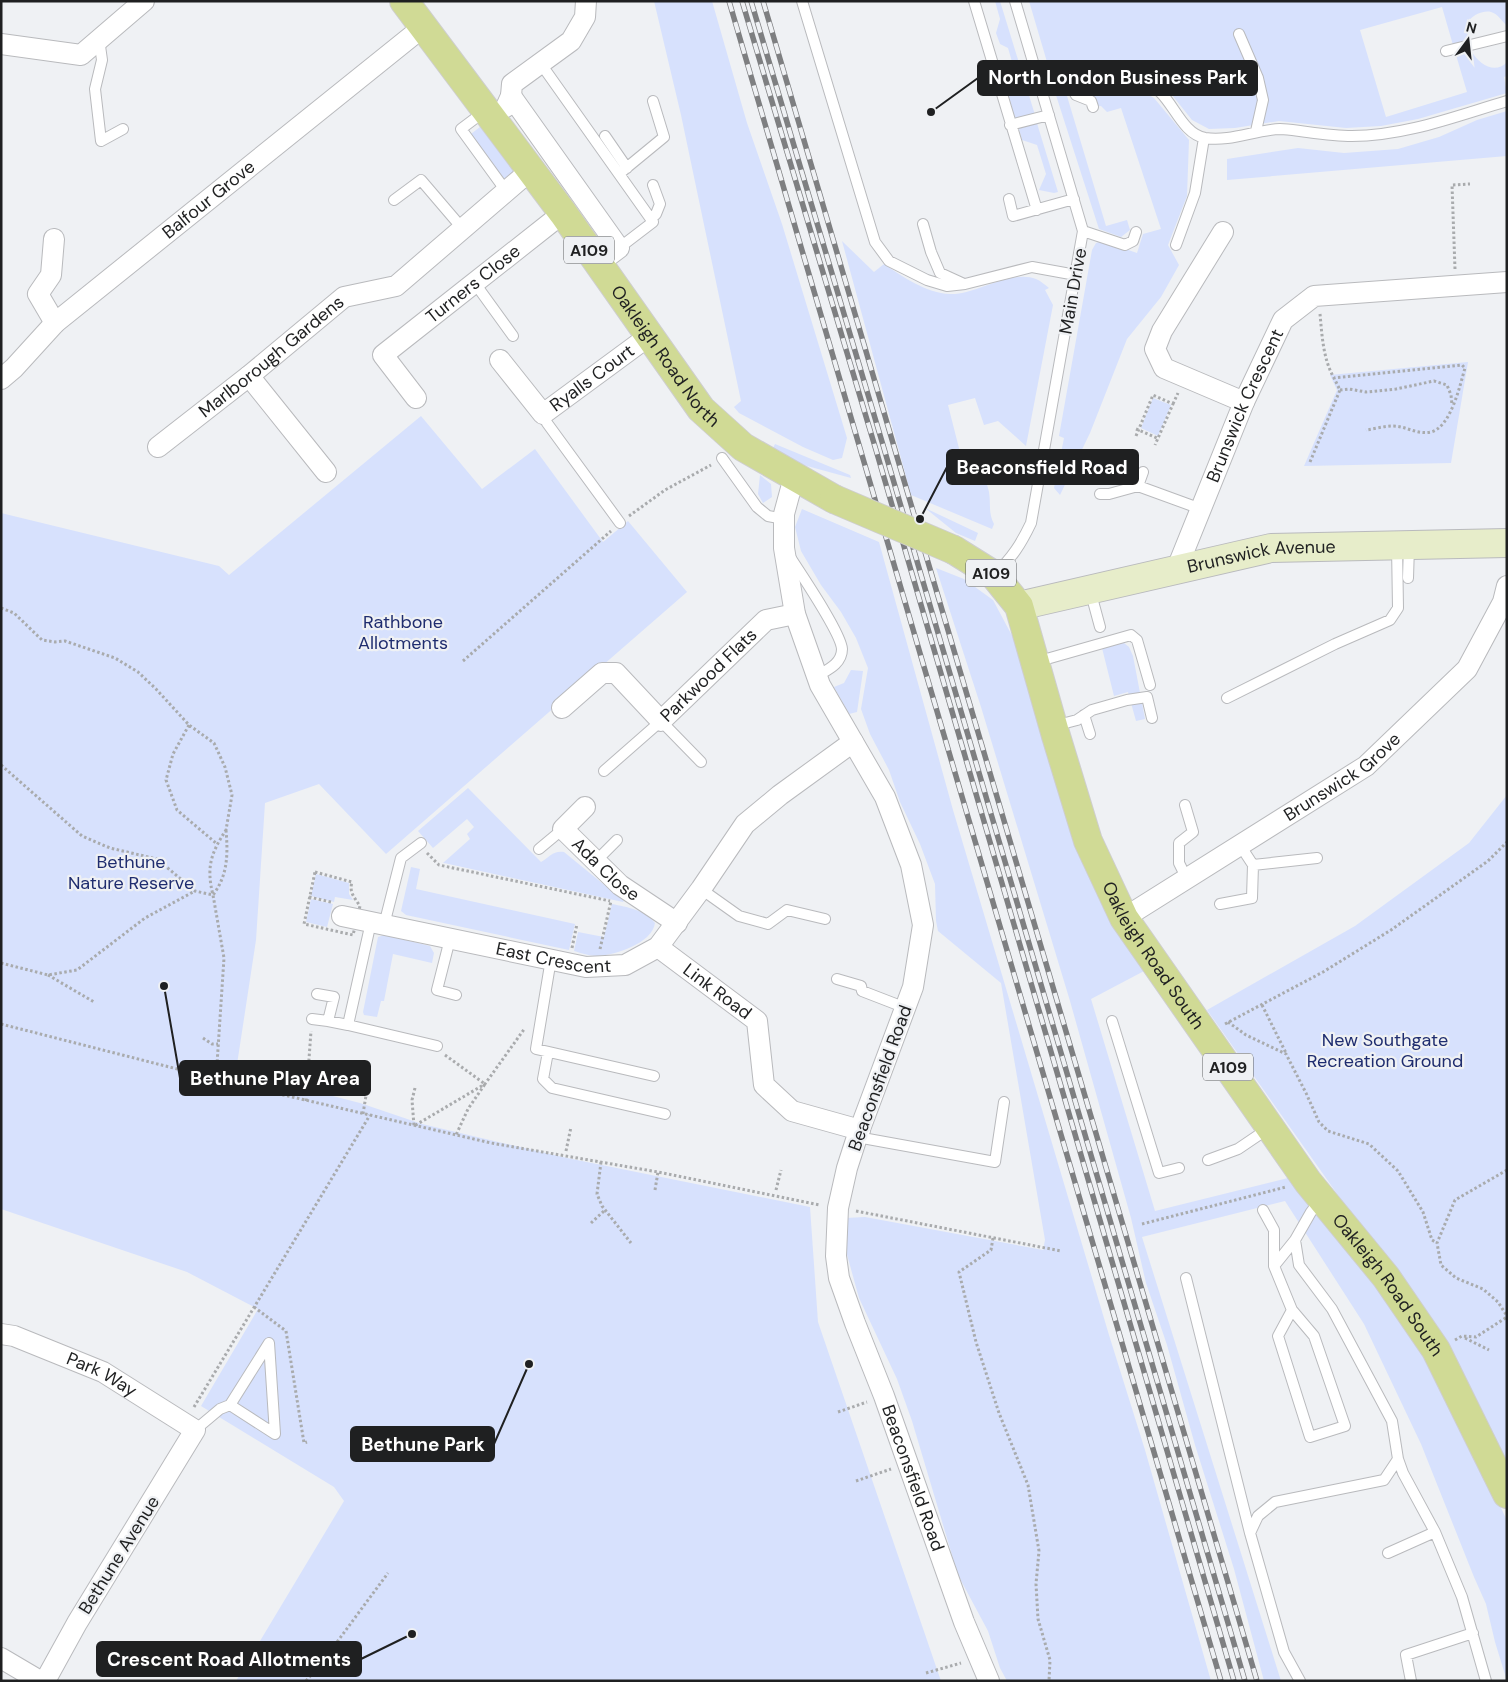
<svg xmlns="http://www.w3.org/2000/svg" width="1508" height="1682" font-family="'DM Sans',sans-serif">
  <style>
    .green { fill: #d7e1fd }
    .lines { fill: none; stroke-linecap: round; stroke-linejoin: round }
    .lane-casing { stroke: #b9babd; stroke-width: 12 }
    .street-casing { stroke: #b9babd; stroke-width: 22 }
    .secondary-casing { stroke: #b9babd; stroke-width: 30 }
    .primary-casing { stroke: #cecece; stroke-width: 30 }
    .path { stroke: #a9abad; stroke-width: 3; stroke-dasharray: 2.5 2.5; stroke-linecap: butt }
    .lane { stroke: #fff; stroke-width: 10 }
    .street { stroke: #fff; stroke-width: 20 }
    .secondary { stroke: #e7edca; stroke-width: 28 }
    .primary { stroke: #d0da95; stroke-width: 28 }
    .rail-casing { stroke: #7e7f81; stroke-width: 5.5 }
    .rail { stroke: #eff1f4; stroke-width: 4; stroke-dasharray: 11; stroke-linecap: butt }
    .primary-bridge-casing { stroke: #cecece; stroke-width: 30; stroke-linecap: butt }
    .primary-bridge { stroke: #d0da95; stroke-width: 28 }
    .labels { text-anchor: middle; stroke-width: 4.5; stroke-linejoin: round; paint-order: stroke }
    .shield { fill: #eff1f4; stroke: #5d5f60; stroke-width: 1 }
    .shield-label { font-size: 16px; font-weight: bold; fill: #1f2021 }
    .street-label { font-size: 18px; fill: #1f2021; stroke: #eff1f4 }
    .park-label { font-size: 18px; fill: #1f2d6f; stroke: #eff1f4 }
    .leader { fill: none; stroke: #1f2021; stroke-width: 2 }
    .callout-dot { fill: #1f2021; stroke: #eff1f4; stroke-width: 2 }
    .callout { fill: #1f2021; stroke: #1f2021; stroke-width: 2 }
    .callout-label { font-size: 19px; text-anchor: middle; font-weight: bold; fill: #fff }
  </style>
  <rect width="100%" height="100%" fill="#eff1f4"/>
  <path class="green" d="M654,1H712L747,123L782,224L847,438L842,458L833,460L803,447L739,413L734,407L741,401L681,115Z
    M995,1H1000L1035,115L1015,120L1008,93L1017,79L1008,48L1000,44L996,33L1000,19Z
    M1029,1H1507V26C1502,21 1498,14 1491,12C1483,10 1470,16 1467,24C1466,30 1468,35 1469,40L1453,45L1442,7L1360,30L1386,117L1467,92L1456,55L1472,52C1479,64 1495,75 1507,62V76L1504,77L1507,93L1418,119L1381,126L1346,128L1279,121L1235,128L1209,129L1192,120L1160,80L1143,73L1122,69L1050,72Z
    M1107,84L1134,86L1154,98L1189,140L1187,196L1168,245L1179,265L1161,297L1127,339L1090,433L1060,495L1054,488L1064,438L1059,436L1092,250L1096,243L1102,241L1137,253L1143,234L1161,229L1121,108L1107,112L1101,106L1093,107L1074,89L1077,85Z
    M1064,86L1106,226L1127,220L1130,230L1121,237L1099,229L1054,89Z
    M1507,111V156L1227,180V159L1298,148L1344,153L1398,149L1439,137L1477,120Z
    M1036,120L1058,192L1054,193L1039,190L1046,174L1037,145L1022,140L1018,125Z
    M485,123L520,169L505,180L471,134Z
    M842,241L874,272L884,264C903,277 926,293 950,294C976,295 1011,269 1036,279C1041,281 1045,285 1049,288L1045,290L1053,305L1026,446L998,421L984,425L975,398L948,405L962,460C976,463 987,479 989,492C991,504 988,513 994,524L992,529L911,495Z
    M1468,362L1451,463L1304,466L1337,390L1330,375Z
    M1153,398L1171,405L1158,436L1141,428Z
    M421,416L482,489L535,449L603,542L628,521L687,592L386,854L319,784L265,803L256,940L236,1071L360,1103L422,1124L567,1158L810,1207L818,1322L941,1681H236L344,1501L334,1487L201,1406L258,1309L187,1272L1,1209V513L219,566L229,575Z
    M775,444L850,475L851,478L807,466L775,453L773,448Z
    M760,475L771,484L772,497L763,503L758,494Z
    M925,508L978,533L975,541L956,533Z
    M802,509L879,542L953,810L1109,1335L1145,1450L1211,1681H1007L1000,1668L988,1631L958,1575L912,1421L897,1379L859,1298L846,1251V1218L865,1217L1043,1250L1045,1240L1001,983L938,931L936,921L935,884L920,844L900,802L889,770L870,734L861,709L868,668L856,638L841,612L821,585L801,551L795,527Z
    M936,568L964,579L993,600L1017,645L1146,970L1091,999L1155,1211L1288,1178L1305,1186L1439,1370L1507,1521V1681L1495,1642L1486,1604L1474,1577L1421,1444L1364,1324L1285,1201L1142,1237L1281,1681H1264L1234,1569L1195,1445L1167,1345L1146,1283L1131,1218L1070,1001L981,707Z
    M1124,643L1129,647L1133,656L1145,719L1136,721L1128,692L1114,696L1102,648Z
    M851,670L863,671L857,712L849,714L834,687L844,683Z
    M468,788L541,862C549,857 554,850 564,852L624,901L623,902L444,863H443L470,839L467,834L474,827L467,819L433,848L418,831Z
    M1507,795V1472L1430,1325L1207,1010L1355,926L1469,843Z
    M411,867L420,869L416,889L575,924L569,950L406,915L401,911Z
    M316,874L349,883V894L353,900L335,897L334,902L311,896Z
    M311,899L333,904L327,927L306,922Z
    M612,904C627,907 645,910 655,923C652,944 614,955 597,956C590,956 581,953 574,951L578,932L604,937Z
    M384,935L430,946L434,953L432,963L393,954L384,1001H381L377,1017L364,1015L363,1012L378,937Z"/>
  <g class="lines">
    <g class="lane-casing">
      <path id="lane" d="M802,1L875,242L889,261L927,280L947,286L965,284L1032,267L1076,275
        M974,1L1037,210
        M1239,34L1258,78L1263,100L1256,131
        M99,39L102,60L95,89L101,141L123,129
        M1446,51L1507,36
        M541,64L653,222L619,248
        M1066,79L1076,95L1091,101L1093,107
        M1040,85C1071,77 1137,68 1161,93C1175,107 1184,134 1205,138C1230,142 1255,130 1280,129C1289,129 1298,131 1307,132C1322,134 1337,136 1352,136C1405,136 1456,116 1507,101
        M485,111L461,129L506,191
        M1010,125L1049,115
        M605,136L627,168
        M619,174L664,137L653,101
        M1009,199L1013,216L1074,199
        M394,200L421,180L462,228
        M651,219L656,214L660,204L653,185
        M923,224L931,252L940,273L964,284
        M1083,231L1125,245L1133,241L1136,232
        M1176,245L1195,193L1204,138
        M474,282L513,336
        M543,414L547,423L620,523
        M722,458L757,507L768,516L784,519
        M1138,486L1201,509
        M1100,494H1109L1138,486L1143,472
        M790,557C801,574 841,633 842,649C842,664 827,670 817,676
        M995,574C1012,558 1021,544 1031,523L1083,231L1015,1
        M1408,578L1409,546
        M1090,590L1100,627
        M1036,662L1131,635L1137,640L1150,685
        M1227,698L1335,644L1390,620L1398,608L1397,546
        M1084,715L1090,734
        M1054,726L1077,720L1092,710L1127,700L1147,697L1152,718
        M604,771L661,721L701,762
        M1185,805L1193,832L1179,843V863L1187,879
        M1240,845L1253,865
        M539,849L563,829
        M596,861L617,840
        M701,889L739,916L768,924L787,910L825,919
        M1220,904L1252,898L1253,865L1317,858
        M371,922L348,1025L437,1046
        M384,925L401,858L421,843
        M450,939L437,990L456,995
        M551,959L536,1049L654,1076
        M837,979L861,986L862,991L906,1008
        M317,994L334,997L328,1021L348,1025
        M312,1019L328,1021
        M1112,1021L1159,1173L1179,1168
        M548,1052L543,1079L552,1088L665,1114
        M857,1137L995,1162L1004,1102
        M1208,1160L1238,1149L1269,1128
        M1320,1200L1311,1212L1295,1240L1299,1265L1332,1309L1392,1421L1398,1459L1403,1473L1435,1532L1388,1553
        M1263,1210L1274,1230V1266
        M1186,1278L1250,1533L1284,1652L1300,1681
        M1292,1310L1314,1336L1345,1426L1310,1437L1278,1336L1292,1310L1274,1266L1295,1240
        M195,1430L220,1409L230,1405L269,1343L275,1434L230,1405
        M1435,1532L1462,1597L1486,1681
        M1250,1533L1258,1516L1275,1502L1384,1480L1398,1459
        M1411,1681L1406,1655L1473,1633"/>
    </g>
    <g class="street-casing">
      <g id="street">
        <path d="M1,44L81,55L144,1"/>
        <path d="M511,96L619,248L599,263"/>
        <path d="M506,107L511,96L512,84L571,41L585,17L586,1"/>
        <path d="M1223,232L1162,331L1155,349L1164,368L1244,402"/>
        <path d="M54,239L51,275L38,294L55,323"/>
        <path id="s1" d="M500,360L543,414L649,336"/>
        <path d="M249,376L326,472"/>
        <path id="s2" d="M1,379L14,368L55,323L423,27"/>
        <path id="s3" d="M416,398L383,355L563,213"/>
        <path id="s4" d="M158,447L249,376L344,297L396,286L531,170"/>
        <path id="s5" d="M794,477L784,514V548L795,614L820,685L885,797L911,865L923,925L913,987L857,1137L847,1168L838,1208L836,1256L839,1278L855,1323L884,1396L964,1622L989,1681"/>
        <path id="s6" d="M1177,568L1244,402L1283,320L1314,296L1507,282"/>
        <path id="s7" d="M562,708L602,673H616L661,721L766,620L795,614"/>
        <path id="s8" d="M585,807L563,829L620,885L677,923"/>
        <path id="s9" d="M342,916L586,967L625,965L658,947L701,889L745,824L780,795L853,742"/>
        <path id="s10" d="M1124,918L1366,766L1467,669L1503,602L1507,586"/>
        <path id="s11" d="M658,947L757,1021L764,1085L792,1111L860,1130"/>
        <path id="s12" d="M1,1334L14,1336L103,1372L195,1430L77,1623L45,1681"/>
        <path d="M1,1658L40,1681"/>
      </g>
    </g>
    <g class="secondary-casing">
      <g id="secondary">
        <path id="s13" d="M1019,606L1271,548L1507,543"/>
      </g>
    </g>
    <g class="primary-casing">
      <g id="primary">
        <path id="s14" d="M404,1L563,213L701,409L743,447L834,499"/>
        <path id="s15" d="M954,550L994,575L1019,606L1056,736L1088,841L1124,918L1308,1182L1386,1277L1436,1350L1507,1494"/>
      </g>
    </g>
    <path class="path" d="M1455,269L1452,185L1470,184
      M1320,314C1322,335 1323,359 1334,378L1462,365L1465,368C1460,385 1451,427 1431,432C1417,435 1406,426 1393,426C1384,426 1374,429 1366,430
      M1340,390L1349,389L1366,392L1396,389L1434,381L1447,385L1451,395L1452,405
      M1173,404L1178,393
      M1136,429L1159,439
      M1136,436L1153,395L1173,404L1155,445
      M1310,462L1340,390L1334,378
      M629,516L665,490L711,465
      M1,608L14,613L42,640L55,642L65,641L115,658L138,672L156,689L189,725L214,743L225,767L232,795L226,830
      M463,661L611,531
      M189,725L173,754L166,780L177,810L217,844
      M1,765L82,836L110,848L157,859L195,891L213,895L224,958L216,1079
      M226,830C228,854 228,875 213,895C206,867 211,853 226,830Z
      M427,853L439,865L610,901
      M315,872L352,882C349,892 354,897 360,906L353,935L304,924Z
      M309,897L331,902
      M572,948L577,924
      M600,949L611,901
      M1,963L48,975L77,970L145,918L195,891
      M48,975L94,1002
      M1262,1005L1286,1053
      M1228,1022L1246,1035L1286,1054L1306,1093L1319,1122L1328,1131L1369,1144L1398,1171L1423,1212L1432,1240L1437,1243
      M1,1024L236,1084L491,1143L658,1172L820,1205
      M1225,1024L1323,972L1391,930L1488,861L1507,842
      M203,1038L212,1044H218
      M445,1055L485,1084L468,1109L456,1135
      M415,1088L412,1100L414,1126L485,1084L525,1028
      M306,1101L311,1031
      M363,1114L368,1083
      M566,1151L571,1127
      M601,1162L597,1194L602,1206L631,1243
      M1507,1170L1455,1200L1437,1243L1441,1265L1456,1278L1483,1289L1498,1302L1507,1316
      M655,1190L658,1172
      M776,1190L781,1170
      M856,1211L1061,1251
      M591,1223L605,1210
      M1142,1224L1286,1187
      M993,1238L991,1250L959,1272L976,1342L999,1413L1028,1485L1039,1551L1036,1584L1038,1619L1050,1660L1049,1681
      M254,1307L286,1331L304,1443L307,1442
      M1465,1338L1489,1350
      M1455,1340L1462,1336L1476,1337L1507,1317
      M194,1407L370,1115
      M838,1412L867,1402
      M856,1481L891,1469
      M926,1673L961,1663
      M306,1681L323,1661L388,1573"/>
    <use href="#lane" class="lane"/>
    <use href="#street" class="street"/>
    <use href="#secondary" class="secondary"/>
    <use href="#primary" class="primary"/>
    <g class="rail-casing">
      <path id="rail" d="M729,1L1221,1681
        M742,1L876,450L1234,1681
        M751,1L883,445L1245,1681
        M763,1L1257,1681"/>
    </g>
    <use href="#rail" class="rail"/>
    <g class="primary-bridge-casing">
      <path id="primary-bridge" d="M834,499L954,550"/>
    </g>
    <use href="#primary-bridge" class="primary-bridge"/>
  </g>
  <g class="labels">
    <g class="shield">
      <rect x="564" y="236.5" width="50" height="27" rx="4"/>
      <rect x="966" y="559.5" width="50" height="27" rx="4"/>
      <rect x="1203" y="1053.5" width="50" height="27" rx="4"/>
    </g>
    <g class="shield-label">
      <text x="589" y="256">A109</text>
      <text x="991" y="579">A109</text>
      <text x="1228" y="1073">A109</text>
    </g>
    <g class="street-label">
      <text dy="6" stroke="none"><textPath href="#s2" startOffset="275">Balfour Grove</textPath></text>
      <text dy="6" stroke="none"><textPath href="#s3" startOffset="169">Turners Close</textPath></text>
      <text transform="translate(1073 291) rotate(-80)" y="6">Main Drive</text>
      <text dy="6" stroke="none"><textPath href="#s14" startOffset="441">Oakleigh Road North</textPath></text>
      <text dy="6" stroke="none"><textPath href="#s4" startOffset="145">Marlborough Gardens</textPath></text>
      <text dy="6" stroke="none"><textPath href="#s1" startOffset="130">Ryalls Court</textPath></text>
      <text dy="6" stroke="none"><textPath href="#s6" startOffset="176">Brunswick Crescent</textPath></text>
      <text dy="6" stroke="none"><textPath href="#s13" startOffset="248">Brunswick Avenue</textPath></text>
      <text dy="6" stroke="none"><textPath href="#s7" startOffset="199">Parkwood Flats</textPath></text>
      <text dy="6" stroke="none"><textPath href="#s10" startOffset="260">Brunswick Grove</textPath></text>
      <text dy="6" stroke="none"><textPath href="#s8" startOffset="90">Ada Close</textPath></text>
      <text dy="6" stroke="none"><textPath href="#s15" startOffset="464">Oakleigh Road South</textPath></text>
      <text dy="6" stroke="none"><textPath href="#s9" startOffset="216">East Crescent</textPath></text>
      <text dy="6" stroke="none"><textPath href="#s11" startOffset="74">Link Road</textPath></text>
      <text transform="translate(880 1078) rotate(-70)" y="6">Beaconsfield Road</text>
      <text dy="6" stroke="none"><textPath href="#s15" startOffset="869">Oakleigh Road South</textPath></text>
      <text dy="6" stroke="none"><textPath href="#s12" startOffset="109">Park Way</textPath></text>
      <text dy="6" stroke="none"><textPath href="#s5" startOffset="1058">Beaconsfield Road</textPath></text>
      <text transform="translate(119 1555) rotate(-58)" y="6">Bethune Avenue</text>
    </g>
    <g class="park-label">
      <text x="403" y="628">Rathbone<tspan x="403" dy="21">Allotments</tspan></text>
      <text x="131" y="868">Bethune<tspan x="131" dy="21">Nature Reserve</tspan></text>
      <text x="1385" y="1046">New Southgate<tspan x="1385" dy="21">Recreation Ground</tspan></text>
    </g>
  </g>
  <path class="leader" d="M931 112L978 78M920 519L947 467M164 986L180 1078M529 1364L494 1444M412 1634L361 1659"/>
  <g class="callout-dot">
    <circle cx="931" cy="112" r="5"/>
    <circle cx="920" cy="519" r="5"/>
    <circle cx="164" cy="986" r="5"/>
    <circle cx="529" cy="1364" r="5"/>
    <circle cx="412" cy="1634" r="5"/>
  </g>
  <g class="callout">
    <rect x="978" y="61" width="279" height="34" rx="5"/>
    <rect x="947" y="450" width="191" height="34" rx="5"/>
    <rect x="180" y="1061" width="190" height="34" rx="5"/>
    <rect x="351" y="1427" width="143" height="34" rx="5"/>
    <rect x="97" y="1642" width="264" height="34" rx="5"/>
  </g>
  <g class="callout-label">
    <text x="1118" y="84">North London Business Park</text>
    <text x="1042" y="474">Beaconsfield Road</text>
    <text x="275" y="1085">Bethune Play Area</text>
    <text x="423" y="1451">Bethune Park</text>
    <text x="229" y="1666">Crescent Road Allotments</text>
  </g>
  <rect width="1508" height="1682" fill="none" stroke="#1f2021" stroke-width="5"/>
  <g transform="translate(1468 40) rotate(15)" stroke="#eff1f4" stroke-width="4" paint-order="stroke">
  <path d="M0-4L9 19L0 12L-9 19Z" fill="#1f2021"/>
  <text y="-8" font-size="14" font-weight="bold" text-anchor="middle" fill="#1f2021">N</text>
  </g>
</svg>
